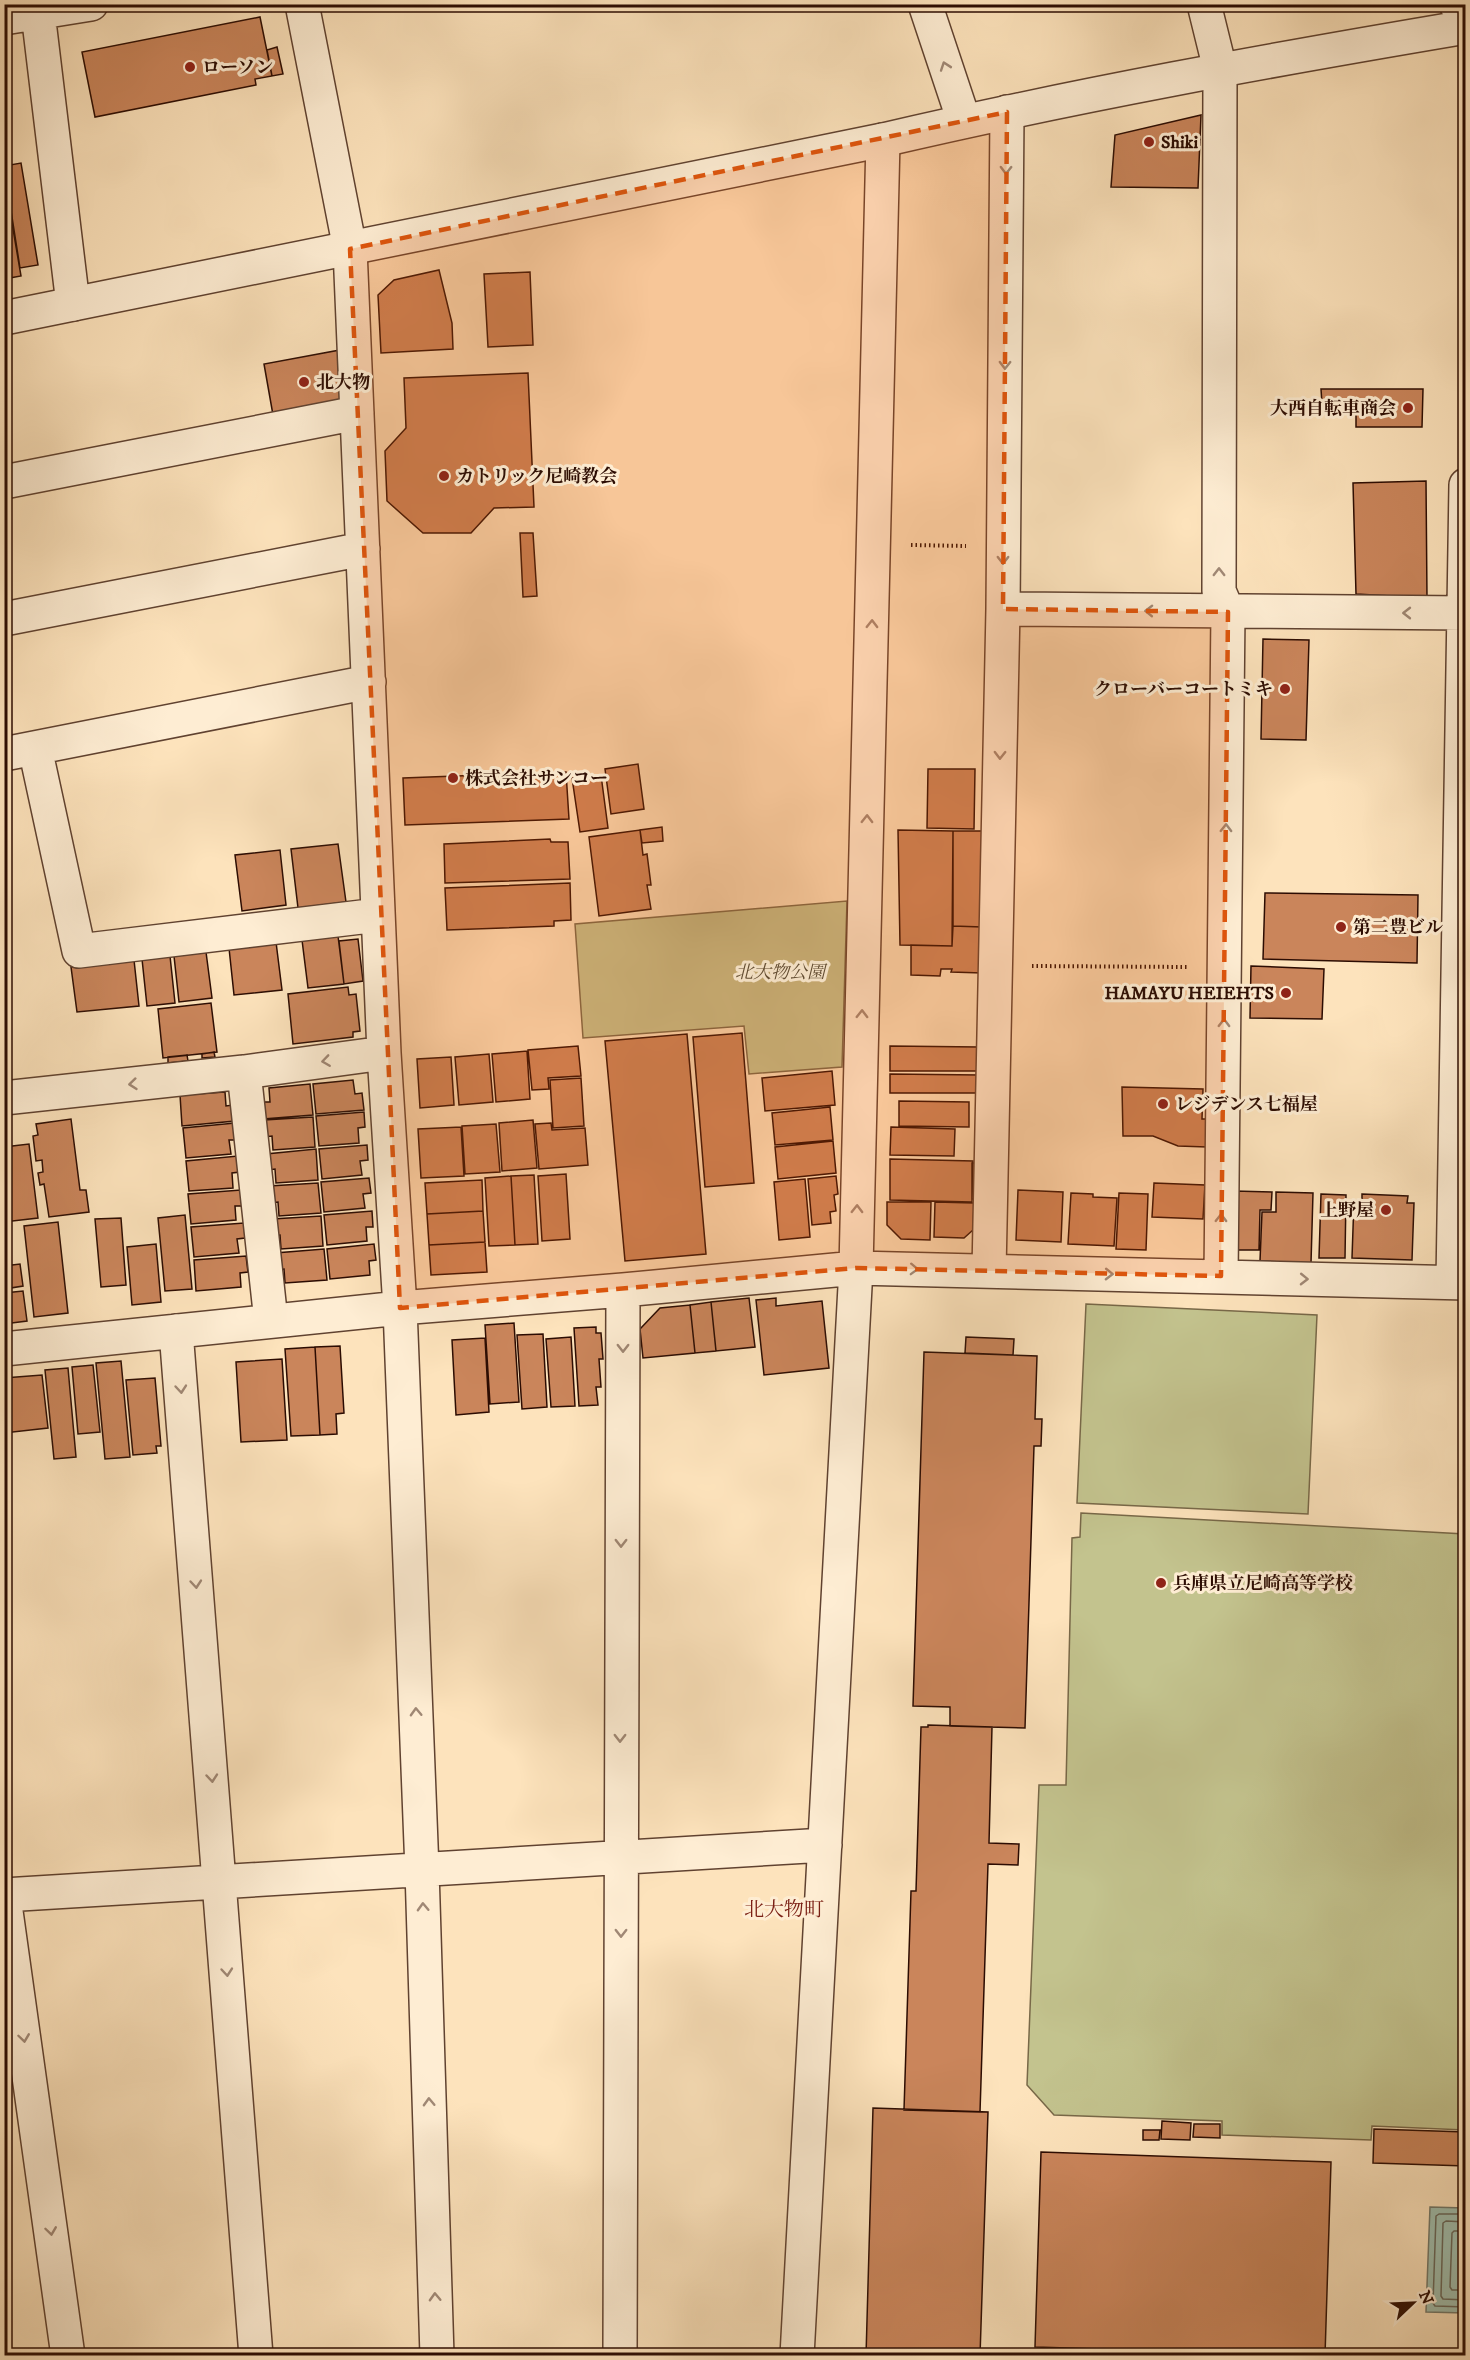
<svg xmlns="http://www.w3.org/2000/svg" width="1470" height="2360" font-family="'IM FELL DW Pica','Noto Serif JP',serif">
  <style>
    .green { fill: #c3c38e; stroke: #786848; stroke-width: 1.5 }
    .water { fill: #9fbeae; stroke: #717769; stroke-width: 1.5 }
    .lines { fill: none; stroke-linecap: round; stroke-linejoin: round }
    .shore { stroke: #666558; stroke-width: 1.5 }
    .building { fill: #ca855b; stroke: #2c0c02; stroke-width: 1.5 }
    .minor-casing { stroke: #604230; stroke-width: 36 }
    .tertiary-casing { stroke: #604230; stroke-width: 36 }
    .path { stroke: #2c0c02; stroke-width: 4; stroke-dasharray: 1.5 3; stroke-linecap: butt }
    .minor { stroke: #feedd3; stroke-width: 33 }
    .tertiary { stroke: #feedd3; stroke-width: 33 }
    .oneway { stroke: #a08875 }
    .marked { fill: #df550c; fill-opacity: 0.2; stroke: #df550c; stroke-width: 4.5; stroke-dasharray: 12 8; stroke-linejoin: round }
    .poi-dot { fill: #8f2418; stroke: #feedd3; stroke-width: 2 }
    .labels { text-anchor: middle; stroke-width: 6; stroke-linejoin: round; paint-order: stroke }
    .poi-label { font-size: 18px; font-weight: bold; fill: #2c0c02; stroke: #feedd3; text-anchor: start }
    .park-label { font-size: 18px; font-style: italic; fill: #614c33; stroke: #feedd3 }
    .neighbourhood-label { font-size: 20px; fill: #7a1f14; stroke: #feedd3 }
  </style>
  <rect width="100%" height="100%" fill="#fde3bc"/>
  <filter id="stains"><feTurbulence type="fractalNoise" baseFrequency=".00333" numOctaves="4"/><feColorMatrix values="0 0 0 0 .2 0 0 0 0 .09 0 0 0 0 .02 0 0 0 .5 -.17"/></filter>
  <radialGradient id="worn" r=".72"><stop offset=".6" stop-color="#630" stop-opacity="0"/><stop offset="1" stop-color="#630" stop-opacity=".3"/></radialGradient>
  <path class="green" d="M847,901L842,1067L749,1074L744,1026L583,1038L575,924Z
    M1086,1304L1317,1315L1308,1514L1077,1503Z
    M1081,1513L1465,1534V2130L1372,2126L1371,2140L1222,2135V2121L1054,2115L1027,2085L1039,1785H1066L1072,1538L1080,1537Z"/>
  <path class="water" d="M1430,2207L1465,2208V2313L1426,2312Z"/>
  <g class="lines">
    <path class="shore" d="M1466,2214H1439L1436,2216L1433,2303L1435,2306L1466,2307
      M1466,2222L1446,2221L1443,2223L1441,2296L1443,2299L1466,2300
      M1466,2231H1454L1452,2233L1450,2287L1452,2290H1466"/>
  </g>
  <path class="building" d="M260,17L272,76L255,79L256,85L95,117L82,52Z
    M277,47L283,74L272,76L267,50Z
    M1201,115L1198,188L1111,187L1115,135Z
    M21,163L38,265L20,268L4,166Z
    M4,176L21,276L4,279Z
    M439,270L452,323L453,349L381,353L378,295L394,280Z
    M530,272L533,345L488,347L484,274Z
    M340,350L341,401L273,415L264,364Z
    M528,373L534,507L494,508L471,533H423L387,501L385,451L406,428L404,378Z
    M1321,389H1423L1422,427H1356V403L1322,404Z
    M1426,481L1427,598L1356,594L1353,483Z
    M520,533H533L537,596L523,597Z
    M1263,639L1309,640L1306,740L1261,739Z
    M638,764L644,809L611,814L605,769Z
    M928,769H975L974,829L927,828Z
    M566,772L569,819L405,825L403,778Z
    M601,775L608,828L580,832L572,778Z
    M662,827L663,841L642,843L640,830Z
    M640,830L643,855L647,854L651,885H647L651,909L599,916L589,837Z
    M898,830L953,831L952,946L900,945Z
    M953,831H984L982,927L953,926Z
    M550,839L551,842H568L570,879L445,883L444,844Z
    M338,844L346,902L298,908L291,849Z
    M280,850L286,905L242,911L235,855Z
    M570,883L571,920L554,921V926L447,930L445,888Z
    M1265,893L1418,895L1417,963L1263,959Z
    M953,926L982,927V973L951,972L952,969H941L940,976L911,975V945L952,946Z
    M338,936L344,984L308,988L302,940Z
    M358,939L363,981L344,984L339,941Z
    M276,942L282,990L234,995L229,948Z
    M206,952L212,998L179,1002L174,956Z
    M170,956L175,1003L147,1006L142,959Z
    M134,960L139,1006L77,1012L71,967Z
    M1251,966L1324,969L1322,1019L1250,1018Z
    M348,987L349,995L356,994L360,1031L353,1032V1037L293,1044L288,994Z
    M211,1003L217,1052L163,1058L158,1009Z
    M742,1033L754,1183L705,1187L693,1037Z
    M687,1034L706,1254L625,1261L605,1041Z
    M578,1046L581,1076L548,1078L549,1089L532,1090L528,1050Z
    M890,1046L979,1047L980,1071H890Z
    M527,1051L530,1099L496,1102L492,1054Z
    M214,1052L215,1057L202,1058V1054Z
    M489,1054L493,1102L459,1105L455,1057Z
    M187,1055L188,1061L168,1063V1057Z
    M451,1057L454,1105L420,1108L417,1059Z
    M832,1071L835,1105L765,1111L762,1078Z
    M890,1074L980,1075L979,1093H890Z
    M581,1078L584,1126L553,1128L550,1080Z
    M353,1080L355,1094L362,1093L364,1110L316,1114L313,1084Z
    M310,1084L313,1115L263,1119L262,1102H270L269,1088Z
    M1122,1087L1203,1089L1202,1119H1208L1207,1147L1178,1146L1153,1136H1123Z
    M225,1092L226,1106L233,1105L235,1121L182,1126L180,1095Z
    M899,1101L969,1102V1127L899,1126Z
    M830,1107L833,1140L775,1145L772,1113Z
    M364,1112L365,1127L358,1128L359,1143L319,1146L316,1116Z
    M313,1117L315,1147L273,1150L272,1136L264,1137V1120Z
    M71,1119L80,1190H86L89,1212L49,1217L44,1184L40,1185L38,1173L43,1172L42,1160L36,1161L33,1136L38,1135L36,1124Z
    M533,1120L537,1168L502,1171L499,1123Z
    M235,1123L237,1140H229L231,1154L186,1158L183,1128Z
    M551,1123L552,1130L585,1128L588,1165L539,1169L535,1124Z
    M496,1124L500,1172L465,1174L462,1126Z
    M461,1127L464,1176L421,1178L418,1129Z
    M891,1127L955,1129L954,1156L890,1155Z
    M833,1141L836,1173L778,1179L775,1147Z
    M29,1144L38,1218L4,1222V1147Z
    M367,1145L368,1160L360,1161L362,1175L322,1179L319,1149Z
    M316,1149L318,1180L276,1183L275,1169L268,1170L266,1154Z
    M238,1156L240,1172L232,1173L233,1188L189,1191L186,1161Z
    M890,1159L973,1161L972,1202L890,1200Z
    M972,1163L980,1164V1199H972Z
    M566,1174L570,1239L542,1241L538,1176Z
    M534,1175L538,1244L515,1245L511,1176Z
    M511,1176L515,1245L489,1246L485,1178Z
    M836,1176L838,1194L834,1195L836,1211L830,1212L831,1223L812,1225L808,1179Z
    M369,1178L371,1193L363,1194L365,1208L324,1212L321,1182Z
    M805,1179L810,1237L779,1240L774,1182Z
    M482,1180L483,1211L427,1214L425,1183Z
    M318,1183L321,1213L279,1216L278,1202L270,1203L269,1186Z
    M1154,1183L1205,1185L1203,1219L1152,1217Z
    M241,1190L242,1206H235L236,1220L191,1224L188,1194Z
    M1018,1190L1063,1192L1061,1242L1016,1240Z
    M1234,1191L1272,1192L1271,1210H1260L1259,1250H1237Z
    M1276,1192L1313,1193L1311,1263L1260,1261L1262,1212H1276Z
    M1071,1193L1093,1194V1197L1117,1198L1114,1246L1068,1244Z
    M1119,1193L1148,1194L1146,1250L1116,1249Z
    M1321,1194L1346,1195L1345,1258H1319Z
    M1362,1194L1408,1196L1407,1203H1414L1412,1260L1352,1258L1354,1200L1362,1201Z
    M887,1202H931L930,1240L901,1239L887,1225Z
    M935,1202L974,1203L973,1230L964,1238L934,1237Z
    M372,1211L373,1227H366L367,1241L327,1245L324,1215Z
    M483,1211L485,1242L429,1245L427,1214Z
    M185,1215L192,1289L165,1291L158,1218Z
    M321,1216L323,1246L281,1249L280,1235L273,1236L272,1219Z
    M121,1218L126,1285L101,1287L95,1219Z
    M58,1222L68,1313L34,1317L24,1226Z
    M244,1223L245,1238L237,1239L239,1253L194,1257L191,1227Z
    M4,1227L10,1260L4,1261Z
    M485,1242L487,1272L431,1275L429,1245Z
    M156,1244L161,1302L132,1305L127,1247Z
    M374,1244L376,1260L369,1261L370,1275L330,1279L327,1249Z
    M324,1249L327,1280L285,1283L284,1269L276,1270L275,1253Z
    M246,1256L248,1272L240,1273L241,1287L196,1291L194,1260Z
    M20,1264L23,1286L4,1289V1266Z
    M23,1291L27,1321L4,1324V1293Z
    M749,1298L755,1347L716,1351L711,1302Z
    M776,1298V1306L822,1301L829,1368L764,1375L756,1300Z
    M711,1302L716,1351L695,1353L690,1305Z
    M690,1305L695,1353L643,1358L640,1329L660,1308Z
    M514,1323L519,1402L490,1404L485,1325Z
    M596,1327V1333H601L603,1359H599L601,1387H596L598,1405L579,1406L574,1328Z
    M543,1334L547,1407L522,1409L517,1335Z
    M571,1337L575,1406L551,1407L546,1339Z
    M966,1337L1014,1339L1013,1355L965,1353Z
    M485,1338L489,1412L456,1415L452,1340Z
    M340,1346L344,1413L336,1414L337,1434L320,1435L315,1347Z
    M315,1347L320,1435L291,1436L285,1349Z
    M924,1352L1037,1356L1035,1419H1042L1041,1446H1034L1025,1728L950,1726V1707L913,1706Z
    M282,1359L287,1440L241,1442L236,1362Z
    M121,1361L130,1457L105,1459L96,1363Z
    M93,1365L100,1432L78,1434L72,1367Z
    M68,1368L76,1457L54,1459L45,1370Z
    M42,1375L48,1428L4,1433V1378Z
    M155,1378L161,1446H156L157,1453L133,1455L126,1380Z
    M928,1725L992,1727L989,1843L1019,1844L1018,1865L988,1864L980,2112L904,2110L911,1891H916L921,1727H928Z
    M873,2108L988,2112L980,2356H866Z
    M1162,2121L1191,2123L1190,2140L1161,2139Z
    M1194,2124H1220V2138L1193,2137Z
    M1374,2129L1466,2132V2166L1373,2163Z
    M1143,2130H1160L1159,2140H1143Z
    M1041,2152L1331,2162L1325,2356L1035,2347Z"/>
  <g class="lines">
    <g class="minor-casing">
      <path id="minor" d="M302,4L350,249L384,1053L400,1308L422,1870L437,2356
        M925,4L964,121
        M1204,4L1220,69L1219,591L1228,612L1221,1276
        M1456,4L1466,20
        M38,13L73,304
        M4,18L91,4
        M4,482L357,413
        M1003,609L1466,613
        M4,619L363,549
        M35,748L79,951L378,915
        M4,754L369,682
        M244,1072L271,1321
        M4,1098L244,1072L384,1053
        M989,1271L1003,609L1007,112
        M1453,1282L1466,485
        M176,1331L256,2356
        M4,1349L400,1308L623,1290L856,1268L1466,1283
        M4,1895L825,1845
        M4,1897L68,2356
        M620,2356L623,1290
        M797,2356L856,1268L883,140"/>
    </g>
    <g class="tertiary-casing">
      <path id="tertiary" d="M4,318L883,140C1076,95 1270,60 1466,27"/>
    </g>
    <path class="path" d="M911,545L966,546
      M1032,966L1187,967"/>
    <use href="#minor" class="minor"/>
    <use href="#tertiary" class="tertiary"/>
  </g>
  <defs><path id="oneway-chevron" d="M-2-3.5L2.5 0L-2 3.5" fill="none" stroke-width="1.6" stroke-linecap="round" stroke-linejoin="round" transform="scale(1.5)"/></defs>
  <g class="oneway">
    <use href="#oneway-chevron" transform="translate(945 66) rotate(-109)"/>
    <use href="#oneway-chevron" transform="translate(1006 170) rotate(91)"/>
    <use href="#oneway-chevron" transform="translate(1005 365) rotate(91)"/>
    <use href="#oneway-chevron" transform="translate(1003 560) rotate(90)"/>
    <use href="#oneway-chevron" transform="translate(1219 572) rotate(-90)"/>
    <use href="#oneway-chevron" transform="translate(1149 611) rotate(-179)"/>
    <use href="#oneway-chevron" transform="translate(1407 613) rotate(-180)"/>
    <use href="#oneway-chevron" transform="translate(872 624) rotate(-89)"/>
    <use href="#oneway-chevron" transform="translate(1000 755) rotate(91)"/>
    <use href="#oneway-chevron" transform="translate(867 819) rotate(-89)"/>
    <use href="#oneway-chevron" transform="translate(1226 828) rotate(-89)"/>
    <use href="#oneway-chevron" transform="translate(862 1014) rotate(-89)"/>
    <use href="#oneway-chevron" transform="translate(1224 1023) rotate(-89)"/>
    <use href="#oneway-chevron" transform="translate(326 1061) rotate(172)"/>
    <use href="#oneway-chevron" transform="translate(133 1084) rotate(174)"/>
    <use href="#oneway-chevron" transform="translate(857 1209) rotate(-89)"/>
    <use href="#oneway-chevron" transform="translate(1221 1218) rotate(-89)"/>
    <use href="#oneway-chevron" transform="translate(914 1269) rotate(2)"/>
    <use href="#oneway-chevron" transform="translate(1109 1274) rotate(1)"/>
    <use href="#oneway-chevron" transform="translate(1304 1279) rotate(1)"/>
    <use href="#oneway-chevron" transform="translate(623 1348) rotate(90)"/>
    <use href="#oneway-chevron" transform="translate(181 1389) rotate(85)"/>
    <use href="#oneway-chevron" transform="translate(621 1543) rotate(90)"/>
    <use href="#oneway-chevron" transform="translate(196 1584) rotate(85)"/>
    <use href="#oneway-chevron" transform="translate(416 1712) rotate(-92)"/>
    <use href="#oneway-chevron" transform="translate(620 1738) rotate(90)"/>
    <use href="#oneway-chevron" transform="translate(212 1778) rotate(85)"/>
    <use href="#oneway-chevron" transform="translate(423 1907) rotate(-92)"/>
    <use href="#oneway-chevron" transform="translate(621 1933) rotate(90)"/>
    <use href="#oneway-chevron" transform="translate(227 1972) rotate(85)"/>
    <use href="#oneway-chevron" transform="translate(24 2038) rotate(82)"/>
    <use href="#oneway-chevron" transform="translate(429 2102) rotate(-92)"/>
    <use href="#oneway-chevron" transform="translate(51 2231) rotate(82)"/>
    <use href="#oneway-chevron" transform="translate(435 2297) rotate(-92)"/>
  </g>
  <path class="marked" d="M1007,112L1003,609L1228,612L1221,1276L856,1268L400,1308L350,249Z"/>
  <g class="poi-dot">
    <circle cx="190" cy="67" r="6"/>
    <circle cx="1149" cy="142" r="6"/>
    <circle cx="304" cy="382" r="6"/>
    <circle cx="1408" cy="408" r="6"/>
    <circle cx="444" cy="476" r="6"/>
    <circle cx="1285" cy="689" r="6"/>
    <circle cx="453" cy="778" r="6"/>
    <circle cx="1341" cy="927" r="6"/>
    <circle cx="1286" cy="993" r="6"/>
    <circle cx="1163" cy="1104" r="6"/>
    <circle cx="1386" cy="1210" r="6"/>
    <circle cx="1161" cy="1583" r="6"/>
  </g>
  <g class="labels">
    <g class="poi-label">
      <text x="202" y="73">ローソン</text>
      <text x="1161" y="148">Shiki</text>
      <text x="316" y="388">北大物</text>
      <text x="1396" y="414" text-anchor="end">大西自転車商会</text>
      <text x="456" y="482">カトリック尼崎教会</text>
      <text x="1273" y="695" text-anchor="end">クローバーコートミキ</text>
      <text x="465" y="784">株式会社サンコー</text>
      <text x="1353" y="933">第二豊ビル</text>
      <text x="1274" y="999" text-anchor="end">HAMAYU HEIEHTS</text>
      <text x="1175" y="1110">レジデンス七福屋</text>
      <text x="1374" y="1216" text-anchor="end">上野屋</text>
      <text x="1173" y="1589">兵庫県立尼崎高等学校</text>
    </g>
    <g class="park-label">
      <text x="780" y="978">北大物公園</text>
    </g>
    <g class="neighbourhood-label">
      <text x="784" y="1916">北大物町</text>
    </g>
  </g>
  <rect width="1470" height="2360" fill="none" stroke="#fde3bc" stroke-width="24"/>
  <rect x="6" y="6" width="1458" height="2348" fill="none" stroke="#2c0c02" stroke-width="3"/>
  <rect x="12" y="12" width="1446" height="2336" fill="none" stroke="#2c0c02" stroke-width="1.5"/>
  <g transform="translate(1413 2303) rotate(67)" stroke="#feedd3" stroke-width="4.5" paint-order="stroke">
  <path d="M0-4.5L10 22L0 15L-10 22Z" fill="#2c0c02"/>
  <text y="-9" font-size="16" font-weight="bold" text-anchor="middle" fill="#2c0c02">N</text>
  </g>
  <rect width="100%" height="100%" filter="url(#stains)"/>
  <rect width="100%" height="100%" fill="url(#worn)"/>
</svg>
